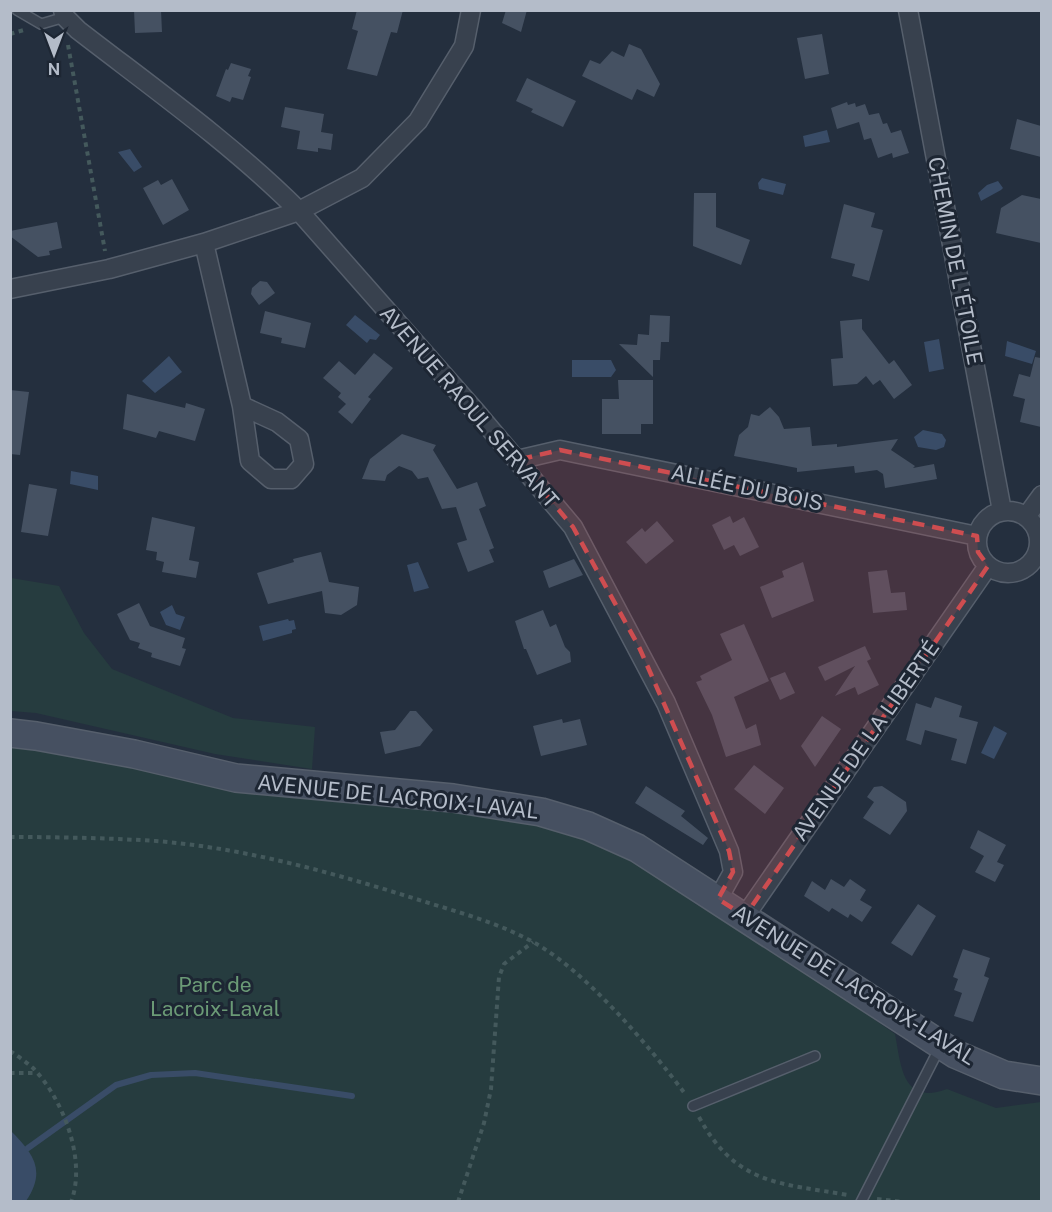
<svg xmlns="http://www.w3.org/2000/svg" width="1052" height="1212" font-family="'Public Sans',sans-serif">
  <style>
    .green { fill: #263c3f }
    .water { fill: #394c67 }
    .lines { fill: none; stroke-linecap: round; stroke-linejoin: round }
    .stream { stroke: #394c67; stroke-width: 6 }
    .building { fill: #455162 }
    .lane-casing { stroke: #565f6c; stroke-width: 12 }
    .street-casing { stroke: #565f6c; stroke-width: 21 }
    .secondary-casing { stroke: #565f6c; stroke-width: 30 }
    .path { stroke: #44595c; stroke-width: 4; stroke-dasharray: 4.5 4.5; stroke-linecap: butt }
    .lane { stroke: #38414e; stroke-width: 9 }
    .street { stroke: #38414e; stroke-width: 18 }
    .secondary { stroke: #465061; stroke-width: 27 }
    .marked { fill: #ce4d50; fill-opacity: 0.2; stroke: #ce4d50; stroke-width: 4.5; stroke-dasharray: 12 8; stroke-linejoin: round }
    .labels { text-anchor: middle; stroke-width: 6; stroke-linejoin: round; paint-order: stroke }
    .street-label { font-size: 21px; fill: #b4bcc9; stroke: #1d2633 }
    .park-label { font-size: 21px; fill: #6b9a76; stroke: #1d2633 }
  </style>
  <rect width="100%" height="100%" fill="#242f3e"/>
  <path class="green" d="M11,578L59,586L84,633L112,669L233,718L315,727L312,769L215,754L36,713L11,711Z
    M10,744L549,820L616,845L694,903L776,951L895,1034C901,1065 902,1106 947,1089L996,1108L1041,1102V1201H11Z"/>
  <path class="water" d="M827,130L830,142L805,147L803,136Z
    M130,149L142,167L134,172L118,152Z
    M762,178L786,184L783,195L759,189L758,183Z
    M998,181L1003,188L1001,190L981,201L978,193L987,185Z
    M355,315L380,335L376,340L370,339L367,343L346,325Z
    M939,339L944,369L929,372L924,342Z
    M1007,341L1036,351L1032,364L1005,356Z
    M169,356L182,372L155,393L142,381Z
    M572,360H611L616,370L611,377H572Z
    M923,430L942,434L946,440L944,447L936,450L918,447L914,437Z
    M71,471L98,476V490L70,484Z
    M418,562L429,588L414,592L407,565Z
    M172,605L176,614L185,617L180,630L166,625L160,612Z
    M288,619L289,621L294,620L296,629L292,630V633L263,641L259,626Z
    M994,726L1007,733L994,759L981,753Z
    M10,1130C33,1153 47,1170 26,1201H11Z"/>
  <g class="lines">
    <path class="stream" d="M28,1148L116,1085L151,1075L195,1073L352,1096"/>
  </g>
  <path class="building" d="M134,10H161L162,32L135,33Z
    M357,10H403L397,33L391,32L377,76L347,69L358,31L352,29Z
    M506,10H527L521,32L502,23Z
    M822,34L829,74L805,79L797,38Z
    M629,44L641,49L660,84L654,97L637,89L632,100L582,76L590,60L600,64L612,51L624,57Z
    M231,63L251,69L248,76L251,77L243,100L232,97L230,102L216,96L226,69L228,70Z
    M527,78L576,101L563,127L531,112L533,109L516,101Z
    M847,102L848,105L855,103L856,107L865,104L869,115L879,113L883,124L887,123L891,133L901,130L909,153L893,158L892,153L878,158L871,138L864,140L859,122L837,129L831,108Z
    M285,107L324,114L321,132L333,134L331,150L318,148V152L297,149L300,131L281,127Z
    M1017,119L1041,126V157L1010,149Z
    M172,179L189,210L163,225L143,188L158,180L161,185Z
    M694,193H716V227L750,240L741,265L693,246Z
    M1022,195L1041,199V243L996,233L1001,208Z
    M844,204L875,213L871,227L883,230L869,281L852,276L855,264L831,258Z
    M57,222L62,248L49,251L50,255L38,257L10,236V231Z
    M260,281L267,282L275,293L259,305L251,294L252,288Z
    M265,311L311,323L305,348L281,343L282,338L260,333Z
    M650,315L670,316L669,342H661L660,360H653V377L619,344L637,345L638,334L649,335Z
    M862,319V329L889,364L894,360L912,385L894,399L880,380L873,385L866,376L857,384L833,386L831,359L843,358L840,321Z
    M374,353L393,368L368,397L371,399L352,424L338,412L346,404L338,397L341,393L323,378L339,361L355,375Z
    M1035,357L1041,358V427L1020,422L1025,399L1013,396L1019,374L1030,377Z
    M618,380H653V424H641V434H602V399H619Z
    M10,390L29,392L20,455L10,454Z
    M127,394L185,408L186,403L205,409L195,441L159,431L156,438L123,429Z
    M770,407L779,417L784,429L810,427L812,446L837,444V447L898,439L891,450L915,466L913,468L934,464L937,479L885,488L883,474L877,470L855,473L854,466L797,472V468L734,456L739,435L748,427L751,414L759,416Z
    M402,434L436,445L433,450L457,489L477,482L486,506L479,509L494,548L489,550L494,562L468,572L457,543L467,540L456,507L442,509L428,477L418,479L412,471L399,466L387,475L385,481L362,479L370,459Z
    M29,484L57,489L48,536L21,532Z
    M730,516L733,523L744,517L759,547L740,556L734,545L724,550L712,525Z
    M152,517L195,527L189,560L199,562L196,578L162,572L164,562L156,560L157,552L146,550Z
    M657,521L674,541L646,564L626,542L642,528L645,532Z
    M321,552L329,582L359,587L357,605L341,615L325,613L322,591L268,604L257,573L294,562L293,559Z
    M574,559L583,575L549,588L543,571Z
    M803,562L814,601L772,618L760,587L784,577L782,571Z
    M887,570L891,593L905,592L907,610L873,613L868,572Z
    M139,603L150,626L185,638L182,648L186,649L180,666L151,657L152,653L138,648L140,643L130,640L117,614Z
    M543,610L550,627L556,624L565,647L570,652L571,662L537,675L526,649H524L515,621Z
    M744,624L769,681L734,697L746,729L756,724L761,745L726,757L712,715L696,682L702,680L700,676L732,660L720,634Z
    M865,646L871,659L867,661L879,685L858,695L855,687L835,696L855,666L825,681L818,667Z
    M785,672L795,693L780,700L770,678Z
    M935,697L962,706L959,717L978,722L966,764L951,760L957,739L925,730L921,745L906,740L916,703L931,708Z
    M410,711H416L433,730L420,746L385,754L380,732L395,730Z
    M822,716L841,729L815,767L801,746Z
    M562,719L563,723L580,719L587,745L541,756L533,726Z
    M754,765L784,788L765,814L734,789Z
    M646,786L685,811L681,816L708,838L703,845L635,803Z
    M882,786L906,802L907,811L890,835L863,818L874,802L867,797L874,787Z
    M978,830L1006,845L997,862L1004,865L995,882L975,872L984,856L970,848Z
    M831,879L844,887L850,879L866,890L860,900L872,907L862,922L850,914L848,918L832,908L829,912L804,896L812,881L825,890Z
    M918,904L936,916L912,956L891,943Z
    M963,949L990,958L984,976L989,978L973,1022L954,1016L962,993L954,990L958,979L953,977Z"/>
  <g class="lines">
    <g class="lane-casing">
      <path id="lane" d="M17,10L41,24L65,17
        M693,1106L815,1056
        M861,1202L940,1047"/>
    </g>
    <g class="street-casing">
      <path id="street" d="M63,10L65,17L78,30C153,88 232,144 299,211L477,413L573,527L666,703L729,851L733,872L718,899
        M908,10L1002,511
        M204,243L242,406L250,461L271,479H291L304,464L299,439L277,422L242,406
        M10,289L109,269L204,243L299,211L362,178L418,121L464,46L471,10
        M517,460L560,450L977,536
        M977 542a31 31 0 1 1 62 0a31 31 0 1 1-62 0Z
        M1026,517L1042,495
        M745,916L988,566"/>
    </g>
    <g class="secondary-casing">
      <path id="secondary" d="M10,733L36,736L134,754L236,778L453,798L541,812L588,826L637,848L955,1054L1004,1075L1042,1081"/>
    </g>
    <path class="path" d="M10,34L24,30
      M68,45L105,251
      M10,837C59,837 108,838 156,841C244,848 330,872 413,898C453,911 495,921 533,942C586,971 649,1046 686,1095
      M10,1051C18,1056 26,1062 33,1068C63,1099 87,1160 71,1202
      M10,1073H36
      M699,1117C736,1185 779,1183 848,1195
      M877,1199L903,1202
      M458,1202L484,1123L491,1089L499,977L504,964L533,942"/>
    <use href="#lane" class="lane"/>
    <use href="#street" class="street"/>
    <use href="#secondary" class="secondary"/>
  </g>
  <path class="marked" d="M560,450L977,536L978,552L988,566L745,916L718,899L733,872L729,851L639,647L573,527L517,460Z"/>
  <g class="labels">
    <g class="street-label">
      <text transform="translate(955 261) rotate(79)" y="7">CHEMIN DE L'ÉTOILE</text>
      <text transform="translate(469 407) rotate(49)" y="7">AVENUE RAOUL SERVANT</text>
      <text transform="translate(747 488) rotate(12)" y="7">ALLÉE DU BOIS</text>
      <text transform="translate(866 741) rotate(-55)" y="7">AVENUE DE LA LIBERTÉ</text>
      <text transform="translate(398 797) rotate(6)" y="7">AVENUE DE LACROIX-LAVAL</text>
      <text transform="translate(854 985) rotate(32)" y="7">AVENUE DE LACROIX-LAVAL</text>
    </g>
    <g class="park-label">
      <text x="215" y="992">Parc de<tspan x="215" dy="24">Lacroix-Laval</tspan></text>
    </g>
  </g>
  <rect width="1052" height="1212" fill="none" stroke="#b4bcc9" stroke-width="24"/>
  <g transform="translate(54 54) rotate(180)" stroke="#1d2633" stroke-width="4.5" paint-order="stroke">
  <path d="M0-4.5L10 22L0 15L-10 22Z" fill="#b4bcc9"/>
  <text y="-9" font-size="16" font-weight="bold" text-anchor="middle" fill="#b4bcc9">N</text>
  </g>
</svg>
